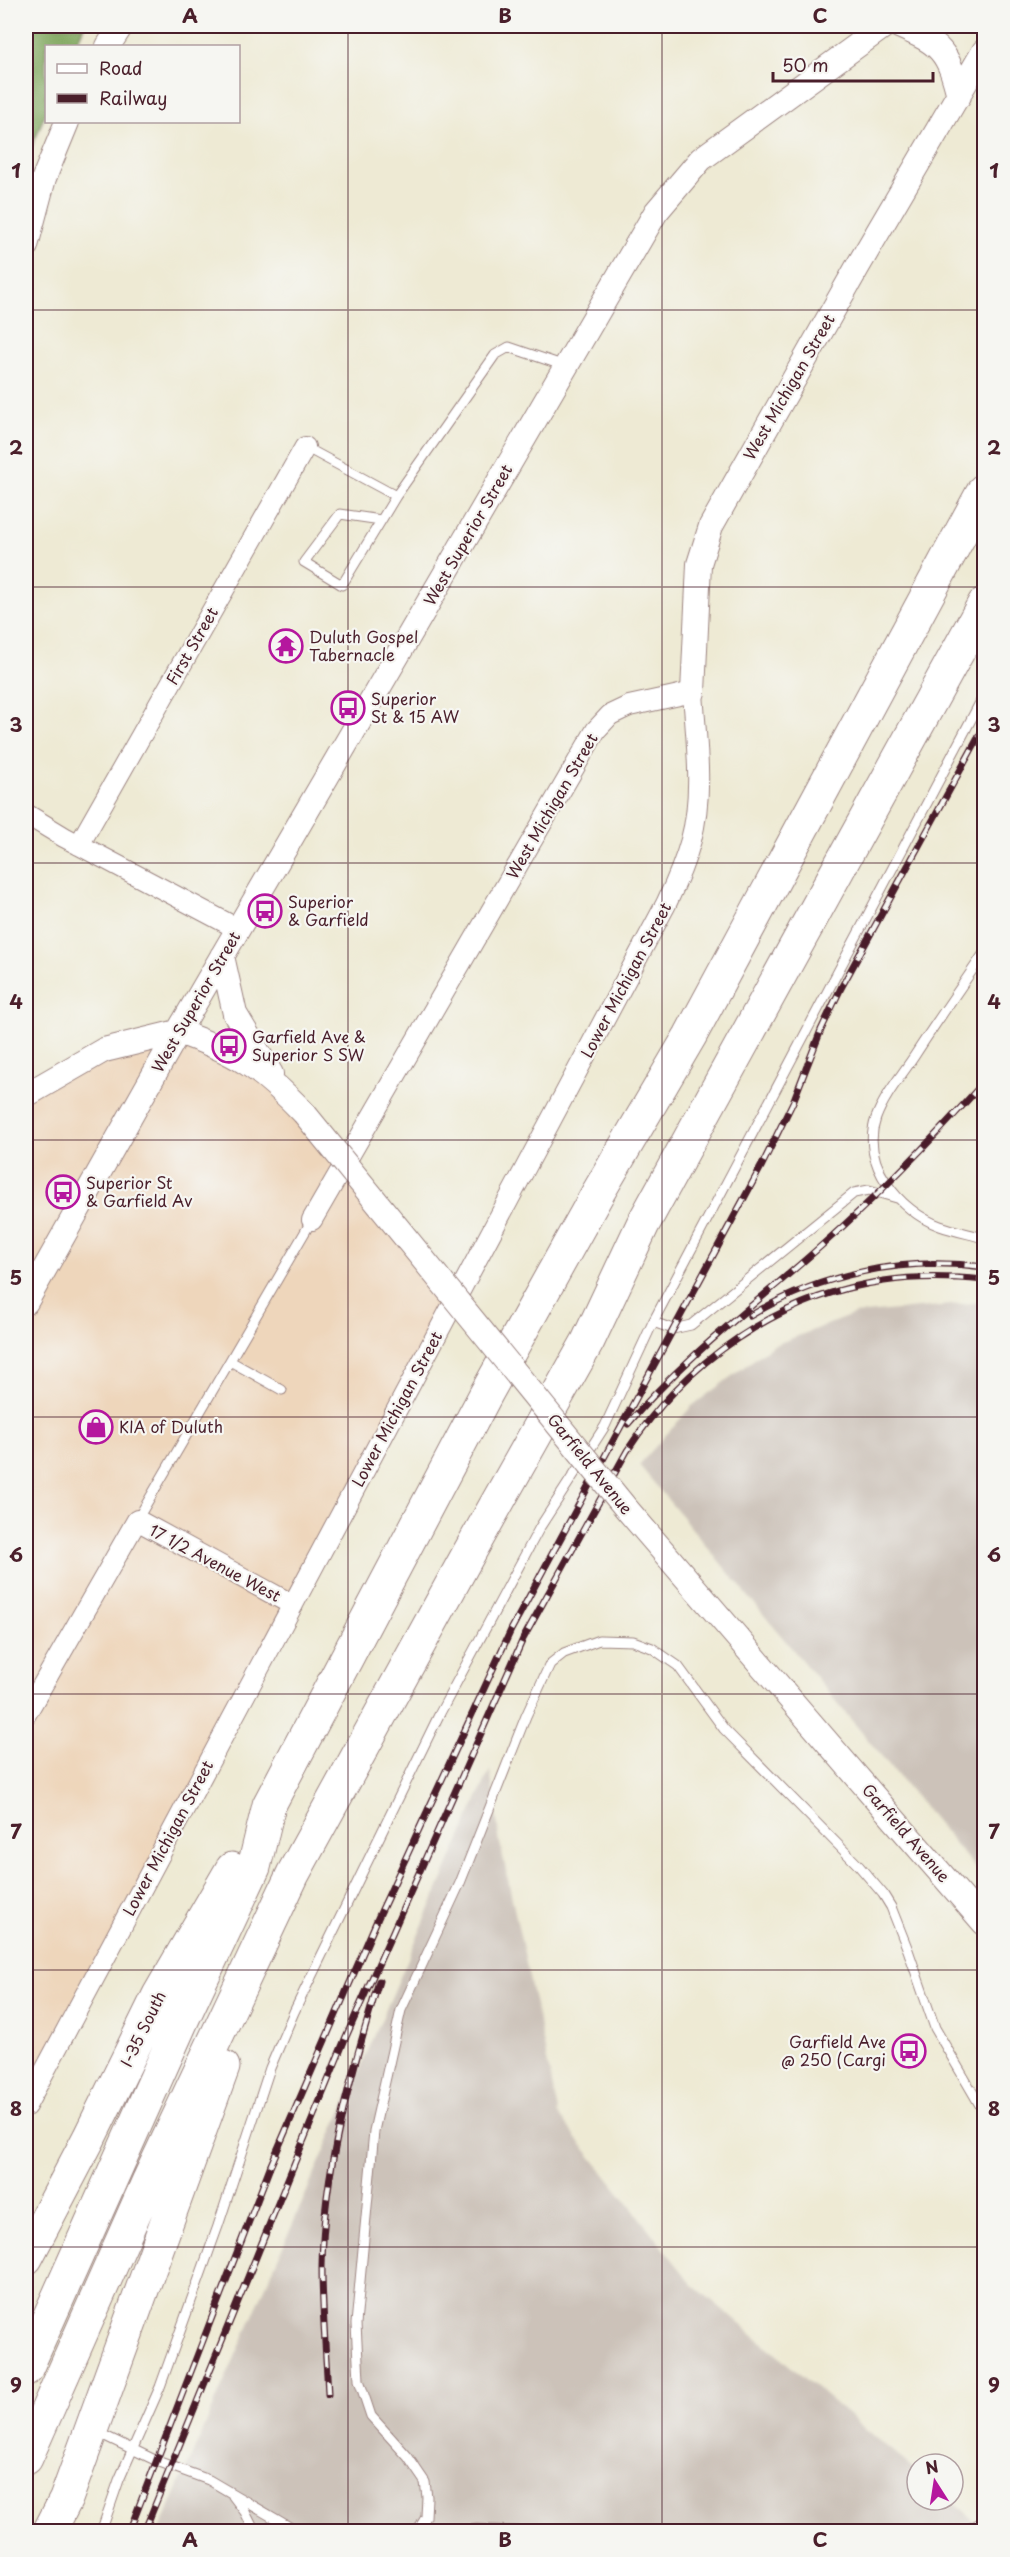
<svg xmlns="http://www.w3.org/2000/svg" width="1010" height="2557" font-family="'Playpen Sans',sans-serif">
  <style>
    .built { fill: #eed6bb }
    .industrial { fill: #ccc2b9 }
    .forest { fill: #80a75e; stroke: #656344; stroke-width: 1.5 }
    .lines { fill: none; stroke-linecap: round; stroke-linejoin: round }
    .service-casing { stroke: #9c8480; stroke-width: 11 }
    .minor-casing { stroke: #9c8480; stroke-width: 22 }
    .tertiary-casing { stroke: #9c8480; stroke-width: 26 }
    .motorway-casing { stroke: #9c8480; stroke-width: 35 }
    .service { stroke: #fff; stroke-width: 9 }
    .minor { stroke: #fff; stroke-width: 20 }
    .tertiary { stroke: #fff; stroke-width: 24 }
    .motorway { stroke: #fff; stroke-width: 33 }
    .rail-casing { stroke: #4a1f2b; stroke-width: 7 }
    .rail { stroke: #f6f6f2; stroke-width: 4.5; stroke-dasharray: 14; stroke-linecap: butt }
    .tertiary-bridge-casing { stroke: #9c8480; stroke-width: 26; stroke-linecap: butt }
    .tertiary-bridge { stroke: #fff; stroke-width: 24 }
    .grid { fill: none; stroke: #4a1f2b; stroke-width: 1.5; stroke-opacity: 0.55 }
    .labels { text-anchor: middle; stroke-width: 4.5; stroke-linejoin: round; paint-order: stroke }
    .street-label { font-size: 16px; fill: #4a1f2b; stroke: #f6f6f2 }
    .poi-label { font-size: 16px; fill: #4a1f2b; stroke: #f6f6f2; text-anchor: start }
    .neatline { fill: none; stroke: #4a1f2b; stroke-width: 2 }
    .grid-label { font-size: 20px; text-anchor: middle; font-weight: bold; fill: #4a1f2b }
  </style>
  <rect width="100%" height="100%" fill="#f6f6f2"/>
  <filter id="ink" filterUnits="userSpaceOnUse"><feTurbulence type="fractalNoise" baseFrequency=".0167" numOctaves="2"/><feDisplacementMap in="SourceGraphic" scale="12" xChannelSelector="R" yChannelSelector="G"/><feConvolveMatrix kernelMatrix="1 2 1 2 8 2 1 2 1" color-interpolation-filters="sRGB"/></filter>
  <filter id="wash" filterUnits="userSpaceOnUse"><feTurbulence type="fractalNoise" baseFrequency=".008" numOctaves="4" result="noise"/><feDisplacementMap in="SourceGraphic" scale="24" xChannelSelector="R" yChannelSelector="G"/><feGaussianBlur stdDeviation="1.35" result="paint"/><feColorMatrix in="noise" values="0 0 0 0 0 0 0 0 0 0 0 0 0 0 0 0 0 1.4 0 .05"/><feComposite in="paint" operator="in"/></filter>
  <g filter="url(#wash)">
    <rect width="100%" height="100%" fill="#eeead4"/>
    <path class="built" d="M178,1032L249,1062L460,1292L26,2103V1095Z"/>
    <path class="industrial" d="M984,1302V1879L639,1465L692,1406L772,1346L855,1314Z
      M490,1770L500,1843L559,2116L692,2284L917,2472V2500H950L984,2529V2531L159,2532Z"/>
    <path class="forest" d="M26,26H84L75,46H46V112L26,160Z"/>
  </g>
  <g filter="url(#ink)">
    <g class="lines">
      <g class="service-casing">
        <path id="service" d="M305,447L396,496L495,355L509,347L565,366
          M381,520L340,514L304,562L342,585L396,496
          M984,953C961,987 937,1021 915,1055C902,1075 884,1096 876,1118C860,1163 899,1211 940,1226C954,1231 970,1234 984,1238
          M653,1322L673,1329L691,1325L854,1193L869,1190L897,1198
          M230,1361L282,1390
          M137,1520L312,1220
          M105,2436L157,2461L209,2480L298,2532
          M233,2496L245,2512L255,2532
          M101,2532L119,2480L160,2387L218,2226L270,2068L294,2012L439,1715L540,1527L605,1426L653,1322L984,695
          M417,2532L426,2517L427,2497L425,2482L408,2457L371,2416L359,2380L356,2324L374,2131L401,2010L460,1883L526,1716L550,1664L564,1653L599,1640L633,1641L652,1648L678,1666L724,1729L859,1866L883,1894L891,1907L908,1950L935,2028L984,2112
          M453,2532L477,2529L531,2532
          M963,2532L984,2521"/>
      </g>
      <g class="minor-casing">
        <path id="minor" d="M26,814L64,837L238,929
          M79,845L305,447
          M26,1714L137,1520L293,1605
          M26,2106L666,904C676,883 685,862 691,840C704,792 696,741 693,692L629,706L610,715L596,730L312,1220"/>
      </g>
      <g class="tertiary-casing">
        <path id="tertiary" d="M899,26C941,44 948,51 959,96
          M108,46L121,26
          M26,246L44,178L67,122
          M693,692L699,564L711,526L858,266L984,51
          M222,956L235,1014L271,1074
          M178,1032C236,1052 261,1068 304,1113
          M26,1095L104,1050L178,1032
          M26,1302L178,1032L656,212L701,159L884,26
          M884,1808L984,1923"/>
      </g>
      <g class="motorway-casing">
        <path id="motorway" d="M26,2258L89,2138L159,1995L232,1869
          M26,2369L183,2018L254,1867L269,1805L486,1394L599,1191L690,1036L984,490
          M26,2458L149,2180L293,1874L469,1553L588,1341L643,1224L984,604
          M49,2532L66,2499L223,2067"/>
      </g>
      <use href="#service" class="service"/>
      <use href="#minor" class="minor"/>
      <use href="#tertiary" class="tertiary"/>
      <use href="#motorway" class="motorway"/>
      <g class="rail-casing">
        <path id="rail" d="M750,1316C820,1274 903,1256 984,1267
          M628,1424C685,1356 755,1305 821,1246C879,1195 933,1139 984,1082
          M328,2394C326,2352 322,2309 322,2267C323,2169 351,2074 379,1981
          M129,2532L270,2167L378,1918L511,1630L762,1165L793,1102L821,1030L841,988L984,727
          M144,2532L345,2039L523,1639L627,1451C684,1363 778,1296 884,1281C917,1276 951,1277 984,1280"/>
      </g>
      <use href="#rail" class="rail"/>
      <g class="tertiary-bridge-casing">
        <path id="tertiary-bridge" d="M304,1113L625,1507L884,1808"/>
      </g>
      <use href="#tertiary-bridge" class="tertiary-bridge"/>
    </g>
  </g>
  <path class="grid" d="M348,26V2532M662,26V2532M26,310H984M26,587H984M26,863H984M26,1140H984M26,1417H984M26,1694H984M26,1970H984M26,2247H984"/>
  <defs>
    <g id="temple-ring" transform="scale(1.725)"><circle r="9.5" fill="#f6f6f2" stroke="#b5179e" stroke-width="1.5"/><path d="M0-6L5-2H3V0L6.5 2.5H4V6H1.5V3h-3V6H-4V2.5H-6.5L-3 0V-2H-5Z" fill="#b5179e"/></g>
    <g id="bus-ring" transform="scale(1.725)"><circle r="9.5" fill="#f6f6f2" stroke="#b5179e" stroke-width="1.5"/><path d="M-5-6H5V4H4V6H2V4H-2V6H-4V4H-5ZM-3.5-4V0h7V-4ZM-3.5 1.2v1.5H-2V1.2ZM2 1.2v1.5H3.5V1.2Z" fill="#b5179e"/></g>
    <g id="shop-ring" transform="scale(1.725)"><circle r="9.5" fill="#f6f6f2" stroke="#b5179e" stroke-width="1.5"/><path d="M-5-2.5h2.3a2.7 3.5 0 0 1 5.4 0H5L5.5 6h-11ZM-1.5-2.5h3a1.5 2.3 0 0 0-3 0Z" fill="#b5179e"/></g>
  </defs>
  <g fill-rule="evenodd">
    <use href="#temple-ring" x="286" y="646"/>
    <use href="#bus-ring" x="348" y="708"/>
    <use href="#bus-ring" x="265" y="911"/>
    <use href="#bus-ring" x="229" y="1046"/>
    <use href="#bus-ring" x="63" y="1192"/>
    <use href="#shop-ring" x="96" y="1427"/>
    <use href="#bus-ring" x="909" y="2051"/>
  </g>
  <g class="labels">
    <g class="street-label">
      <text transform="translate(789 387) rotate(-60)" y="6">West Michigan Street</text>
      <text transform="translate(468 535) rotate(-60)" y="6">West Superior Street</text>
      <text transform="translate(192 646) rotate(-60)" y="6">First Street</text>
      <text transform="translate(552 806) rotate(-60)" y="6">West Michigan Street</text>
      <text transform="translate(626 980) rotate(-62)" y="6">Lower Michigan Street</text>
      <text transform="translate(196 1002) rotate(-60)" y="6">West Superior Street</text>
      <text transform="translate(397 1409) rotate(-62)" y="6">Lower Michigan Street</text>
      <text transform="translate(590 1464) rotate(51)" y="6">Garfield Avenue</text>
      <text transform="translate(215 1563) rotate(28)" y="6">17 1/2 Avenue West</text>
      <text transform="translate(906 1833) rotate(49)" y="6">Garfield Avenue</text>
      <text transform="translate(168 1838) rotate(-62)" y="6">Lower Michigan Street</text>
      <text transform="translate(143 2029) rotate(-64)" y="6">I-35 South</text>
    </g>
    <g class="poi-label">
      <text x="309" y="643">Duluth Gospel<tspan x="309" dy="18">Tabernacle</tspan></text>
      <text x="371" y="705">Superior<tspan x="371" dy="18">St &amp; 15 AW</tspan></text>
      <text x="288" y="908">Superior<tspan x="288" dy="18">&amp; Garfield</tspan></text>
      <text x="252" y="1043">Garfield Ave &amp;<tspan x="252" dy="18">Superior S SW</tspan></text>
      <text x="86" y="1189">Superior St<tspan x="86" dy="18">&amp; Garfield Av</tspan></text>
      <text x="119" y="1433">KIA of Duluth</text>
      <text x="886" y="2048" text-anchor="end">Garfield Ave<tspan x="886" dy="18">@ 250 (Cargi</tspan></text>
    </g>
  </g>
  <rect width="1010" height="2557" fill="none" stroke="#f6f6f2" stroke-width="66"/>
  <rect x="45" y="45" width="195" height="78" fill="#f6f6f2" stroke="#b1a0a2" stroke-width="1.5"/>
  <rect x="57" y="64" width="30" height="9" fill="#ffffff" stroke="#b1a0a2" stroke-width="1.5"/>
  <text x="99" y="75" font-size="18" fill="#4a1f2b">Road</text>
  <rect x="57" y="94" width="30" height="9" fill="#4a1f2b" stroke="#b1a0a2" stroke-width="1.5"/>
  <text x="99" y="105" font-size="18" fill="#4a1f2b">Railway</text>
  <g transform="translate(935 2482) rotate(348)"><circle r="28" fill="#f6f6f2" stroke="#b1a0a2" stroke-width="1.5"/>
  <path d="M0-4.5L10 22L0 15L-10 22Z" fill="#b5179e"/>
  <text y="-9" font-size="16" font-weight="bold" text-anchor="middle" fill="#4a1f2b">N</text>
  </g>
  <path d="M773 72v9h160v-9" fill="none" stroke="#4a1f2b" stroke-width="3"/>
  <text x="782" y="72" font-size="18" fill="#4a1f2b" stroke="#f6f6f2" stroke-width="4.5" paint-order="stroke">50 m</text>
  <rect x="33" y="33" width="944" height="2491" class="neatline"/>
  <g class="grid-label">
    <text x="190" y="23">A</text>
    <text x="505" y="23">B</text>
    <text x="820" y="23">C</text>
    <text x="16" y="178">1</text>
    <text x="994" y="178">1</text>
    <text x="16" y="455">2</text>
    <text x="994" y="455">2</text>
    <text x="16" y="732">3</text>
    <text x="994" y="732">3</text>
    <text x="16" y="1009">4</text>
    <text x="994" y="1009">4</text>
    <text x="16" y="1285">5</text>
    <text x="994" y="1285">5</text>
    <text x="16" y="1562">6</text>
    <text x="994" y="1562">6</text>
    <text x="16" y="1839">7</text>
    <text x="994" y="1839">7</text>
    <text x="16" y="2116">8</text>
    <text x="994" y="2116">8</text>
    <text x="16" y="2392">9</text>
    <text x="994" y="2392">9</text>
    <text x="190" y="2547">A</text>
    <text x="505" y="2547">B</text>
    <text x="820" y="2547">C</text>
  </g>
</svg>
